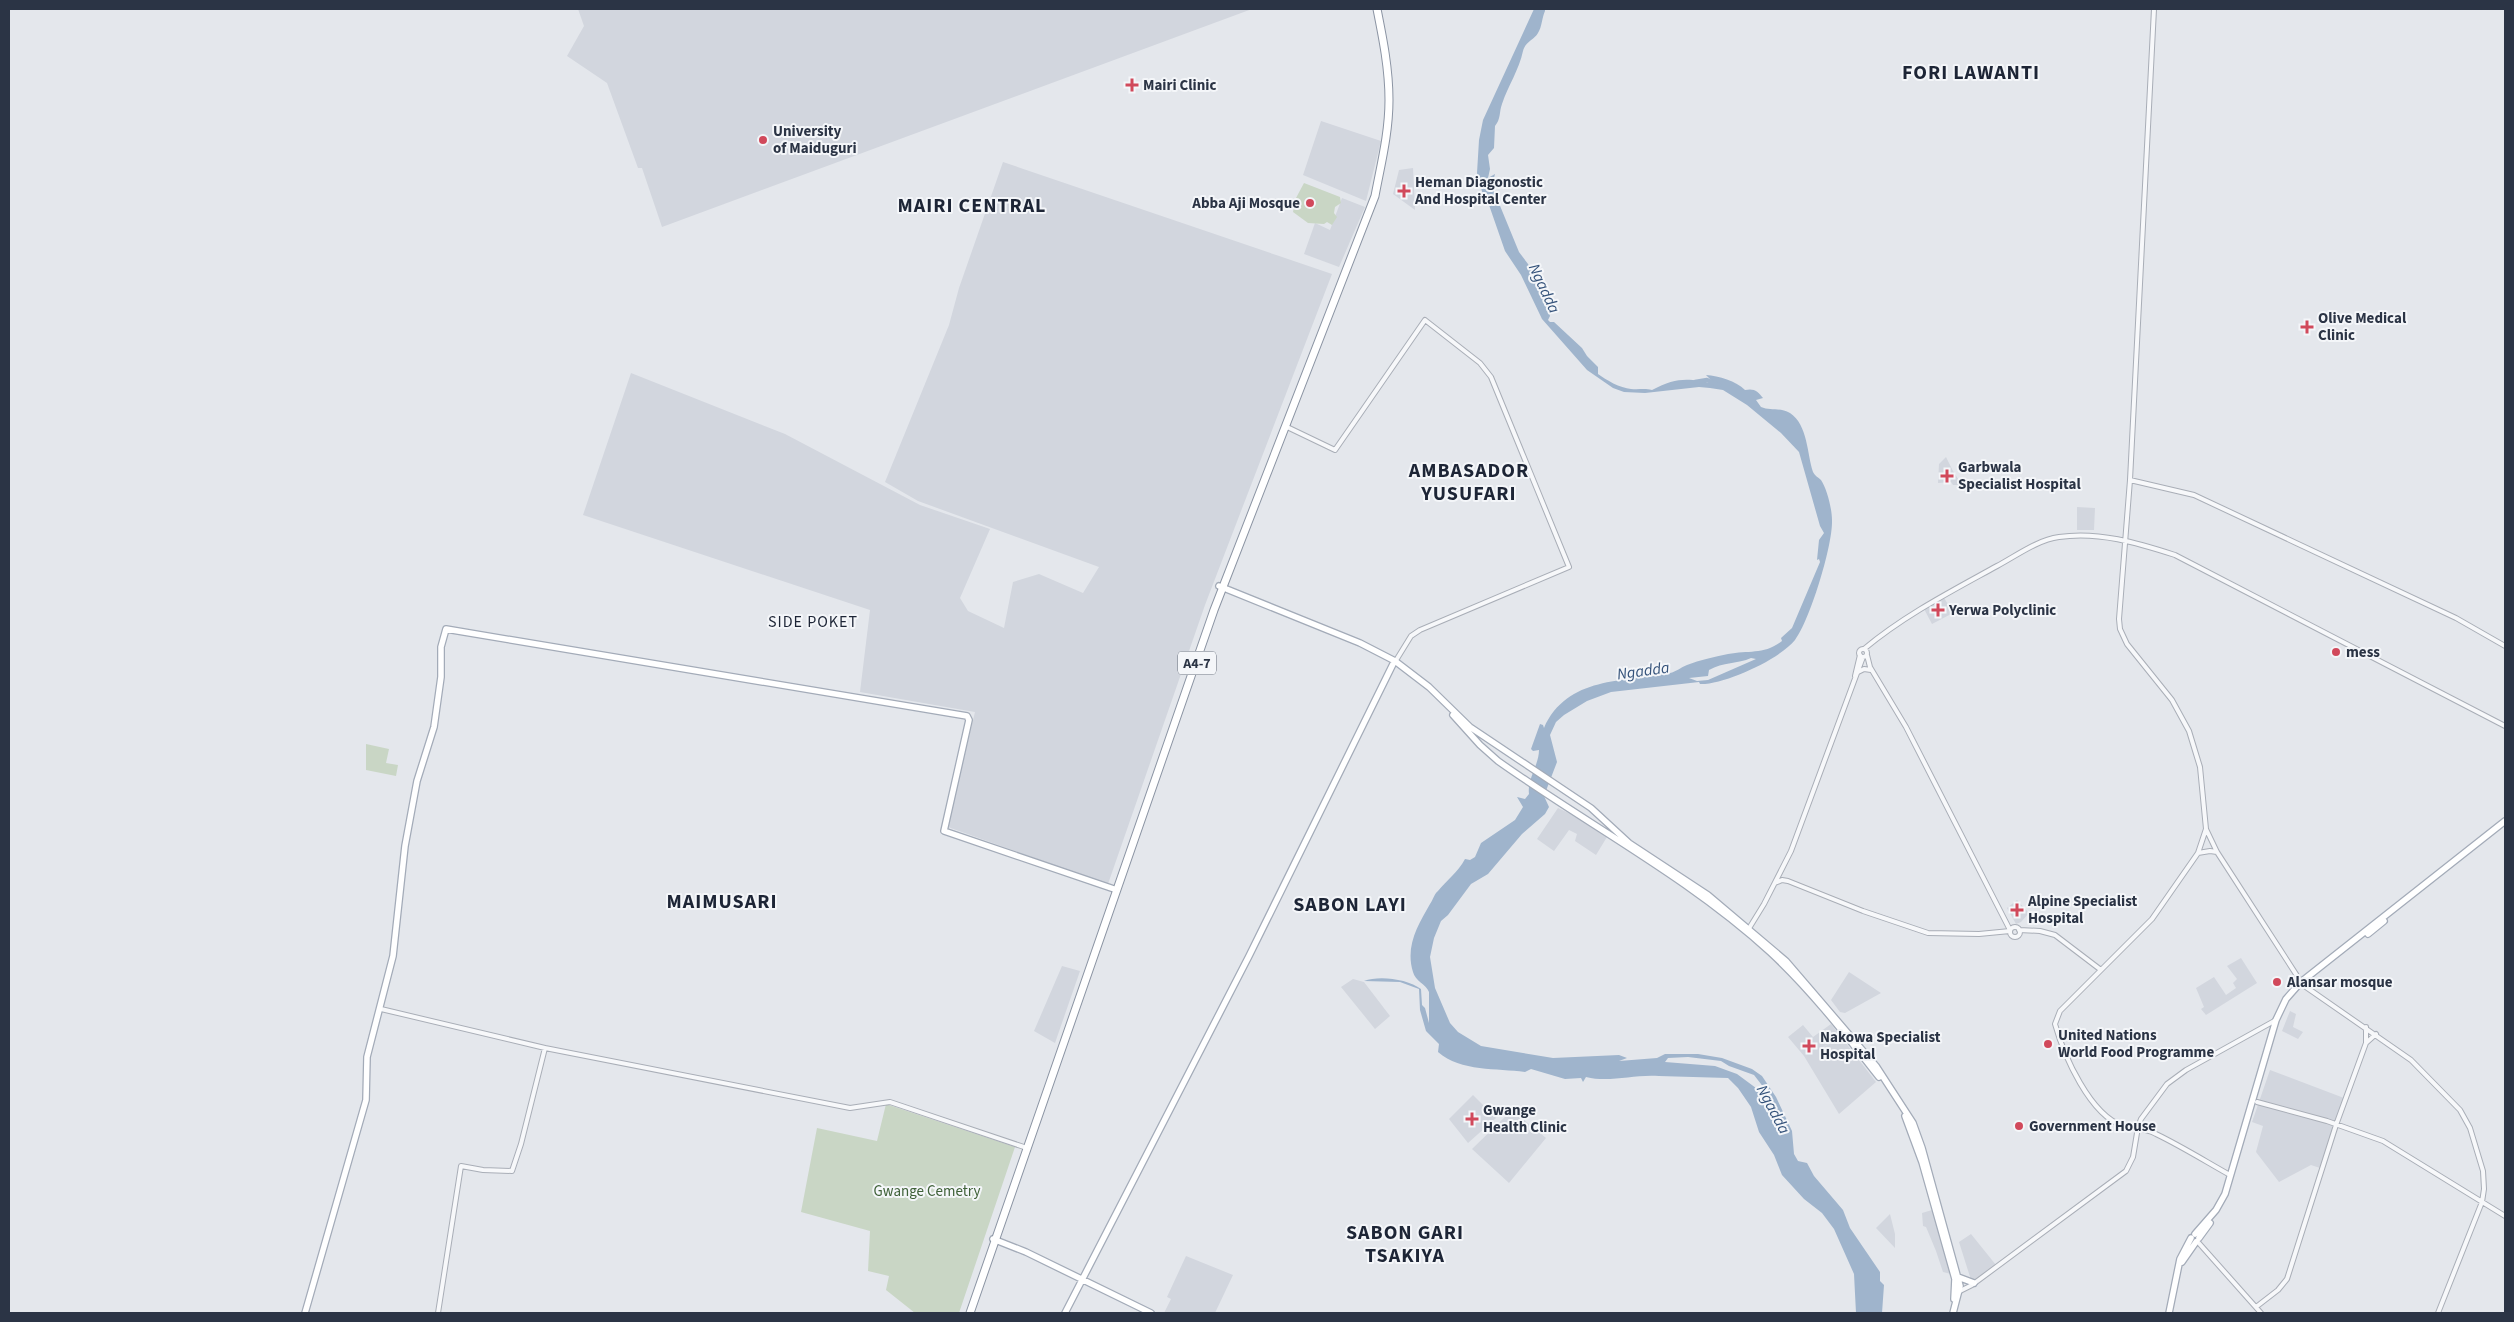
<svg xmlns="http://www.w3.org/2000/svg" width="2514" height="1322" font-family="'Source Sans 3',sans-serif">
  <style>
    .built { fill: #d2d6de }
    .green { fill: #c9d6c5 }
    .water { fill: #9fb4cc; fill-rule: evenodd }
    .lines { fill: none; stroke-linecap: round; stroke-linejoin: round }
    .river { stroke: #9fb4cc; stroke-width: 4.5 }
    .minor-casing { stroke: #a9aeb7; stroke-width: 6 }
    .major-casing { stroke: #a3abb8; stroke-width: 8 }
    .highway-casing { stroke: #8b94a3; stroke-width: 9 }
    .minor { stroke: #f7f8fa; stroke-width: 4 }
    .major { stroke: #fff; stroke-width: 5.5 }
    .highway { stroke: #fff; stroke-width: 7 }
    .poi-dot { fill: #d1495b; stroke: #f4f6f9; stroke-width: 2 }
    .labels { text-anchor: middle; stroke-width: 4; stroke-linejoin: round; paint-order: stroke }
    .shield { fill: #f4f6f9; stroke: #676e7b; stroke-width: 1 }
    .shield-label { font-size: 14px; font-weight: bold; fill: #2b3445 }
    .poi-label { font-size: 15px; font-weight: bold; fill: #2b3445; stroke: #f4f6f9; text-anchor: start }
    .park-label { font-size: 15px; fill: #3f6138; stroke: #f4f6f9 }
    .water-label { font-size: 16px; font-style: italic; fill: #34527a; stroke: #f4f6f9 }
    .neighbourhood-label { font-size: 16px; letter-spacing: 1px; fill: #1d2536; stroke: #f4f6f9 }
    .district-label { font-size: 20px; font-weight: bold; letter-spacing: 1px; fill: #1d2536; stroke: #f4f6f9 }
  </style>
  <rect width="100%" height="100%" fill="#e4e7ec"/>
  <path class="built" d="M578,9H1252L662,227L642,168H638L607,83L567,56L584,26Z
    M1321,121L1381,141L1366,201L1303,175Z
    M1003,162L1332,274L1205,605L1108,884L945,826L949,820L975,712L860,692L870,610L583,515L631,373L785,434L920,505L990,529L960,598L968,611L1004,628L1013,582L1039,574L1083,593L1099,567L918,501L885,482L949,325L959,288Z
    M1413,168L1415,210L1393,194L1399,170Z
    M1342,198L1365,207L1339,267L1304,254L1315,223L1330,230Z
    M1946,457L1953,471L1962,485H1953L1951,482L1938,483L1939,464Z
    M2077,507L2095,508L2094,530H2077Z
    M1943,596L1953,613L1932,624L1923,607Z
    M1558,808L1575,816L1607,837L1596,855L1575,841L1577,834L1569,830L1554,851L1537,839Z
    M2017,900L2029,913L2021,922L2016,924L2007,908Z
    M2241,958L2257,983L2206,1015L2201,1009L2204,1007L2196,988L2214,977L2226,995L2236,988L2233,983L2237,979L2227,966Z
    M1062,966L1080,971L1055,1043L1034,1031Z
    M1849,972L1881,993L1845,1013L1840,1012L1831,1000Z
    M1353,979L1364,982L1390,1016L1375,1029L1341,987Z
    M2290,1011L2296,1014L2293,1027L2303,1032L2298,1039L2282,1031Z
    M1831,1024L1841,1037L1821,1048L1842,1038L1876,1082L1839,1114L1804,1056L1788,1037L1803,1025L1813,1037Z
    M2270,1070L2344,1098L2320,1168L2311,1165L2279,1182L2256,1152L2263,1126L2252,1122Z
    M1473,1095L1496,1118L1468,1143L1449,1119Z
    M1512,1110L1546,1138L1509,1183L1472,1149Z
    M1932,1210L1951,1274L1943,1272L1936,1251L1926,1227L1923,1226L1922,1213Z
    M1890,1214L1895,1234V1248L1876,1228Z
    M1971,1234L1996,1265L1973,1281L1971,1280L1959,1242Z
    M1186,1256L1233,1275L1215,1313H1164L1171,1299L1167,1297Z"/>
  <path class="green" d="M1304,183L1340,197L1341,203L1335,207L1334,213L1337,217L1332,225L1327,222L1324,224L1308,223L1293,212L1296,198Z
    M366,744L389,749L386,763L398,765L396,776L366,770Z
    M886,1104L1015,1147L959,1313H915L886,1290L889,1276L868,1271L870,1231L801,1212L817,1128L877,1141Z"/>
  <path class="water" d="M1534,9H1545V11C1542,17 1542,27 1538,33C1534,40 1525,42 1523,51C1519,70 1508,86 1502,104C1499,112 1501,119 1495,126L1494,148L1488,155L1490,169L1488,178L1495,174L1492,186L1496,196L1519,252L1528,264L1547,302L1550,316L1548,320L1550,322H1554L1582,348L1587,356L1598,367V374C1606,380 1620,388 1631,389C1639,390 1644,388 1652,390C1677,377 1688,378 1715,384L1706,375C1719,376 1736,381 1745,390C1754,388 1758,391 1763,398L1756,400L1761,407C1770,411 1780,407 1790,413C1808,425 1807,454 1813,472C1815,476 1818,477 1821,480C1827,489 1832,509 1832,520C1833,545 1810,620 1795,640C1780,659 1724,685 1700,684L1699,682L1611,692L1587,701L1564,715L1556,722L1550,735L1557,762L1544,796L1549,807L1545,814L1522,834L1488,874L1471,884L1448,915L1441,921L1434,938L1430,957L1435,988L1450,1023L1458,1032L1481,1046L1553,1058L1619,1055L1627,1058L1619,1061L1657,1058L1665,1054H1698L1722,1058L1752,1069L1762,1076L1776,1097L1792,1131L1794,1154L1798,1161L1807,1163L1814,1176L1843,1210L1850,1228L1880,1272V1281L1884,1285L1882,1313H1856L1854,1274L1834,1229L1822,1213L1804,1199L1782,1175L1774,1155L1759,1132L1751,1107L1738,1088L1728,1078C1705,1077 1681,1077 1659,1076C1634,1074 1610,1083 1586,1077L1583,1082L1581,1078L1565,1079L1531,1069L1525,1072C1497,1068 1461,1072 1438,1052L1439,1044L1426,1031L1420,1010L1419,989L1400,982L1364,981C1379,975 1408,979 1421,989L1422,1005L1425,1008L1429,1023V992C1426,984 1415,981 1413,972C1405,946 1418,925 1430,904C1433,900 1434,894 1438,891C1447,880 1458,872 1465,859L1470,860L1475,857L1481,843L1515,820L1523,807L1517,797L1525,799L1529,794C1527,779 1539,765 1539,750L1533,751L1531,749L1540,724L1543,725L1544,728C1567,676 1624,682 1670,673C1676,672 1681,667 1687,665C1700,660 1714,657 1728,654C1749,650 1764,655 1782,641L1781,638L1792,628L1820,562L1819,559L1817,560L1819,540L1824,533L1820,526L1799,452L1781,433L1747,405L1723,390L1710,388L1699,387L1645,393L1624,392L1613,388L1587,370L1542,319L1521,275L1505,251L1489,205L1483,195L1477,173L1479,140L1483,120ZM1751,658L1756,659L1708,680L1697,681L1689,678L1708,676L1709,670C1723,662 1738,664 1751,658ZM1688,1057L1721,1061L1729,1066L1754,1075L1771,1097L1785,1128L1780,1127L1760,1091L1737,1074L1715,1066L1665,1062L1668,1058Z"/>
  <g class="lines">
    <path class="river" d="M1695,382L1707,380L1719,385"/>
    <g class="minor-casing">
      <path id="minor" d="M2154,9L2130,480L2119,619L2120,629L2127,644L2172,700L2189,731L2200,767L2206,829L2198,853L2152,919L2060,1011L2055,1024C2064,1056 2090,1115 2123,1126C2135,1130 2144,1127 2156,1134C2181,1146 2205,1161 2230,1175
        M1285,426L1335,450L1425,320L1480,363L1491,377L1569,567L1420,630L1411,636L1395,662
        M2130,480L2194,495L2456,618L2505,646
        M1859 653a4 4 0 1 1 8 0a4 4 0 1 1-8 0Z
        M1864,649C1905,615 1950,592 1997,566C2016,556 2037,540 2059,537C2098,531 2138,543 2175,555L2505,726
        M1867,655L1870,667L1906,727L2010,930
        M1858,672L1864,669L1871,670
        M1855,676L1860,655
        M2206,829L2217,852L2303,985L2411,1060L2460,1110L2470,1128L2483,1171L2484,1189L2482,1202L2438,1313
        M2198,853L2210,851L2217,852
        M1775,883L1782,880L1788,881L1863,911L1928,933L1979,934L2010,931
        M2010 932a5 5 0 1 1 10 0a5 5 0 1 1-10 0Z
        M1748,930L1764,904L1791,851L1863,657
        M2019,930L2040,931L2055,935L2101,970
        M381,1009L545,1048L850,1108L890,1102L1024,1147
        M2366,1043L2376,1034
        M2257,1102L2327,1121L2383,1141L2505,1216
        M2197,1241L2261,1313
        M1958,1292L1972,1285L2126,1171L2133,1157L2138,1127L2141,1119L2167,1084L2186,1070L2276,1020
        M2256,1307L2278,1290L2287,1279L2336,1125L2366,1043V1027
        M438,1313L461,1166L483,1170L512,1171L521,1144L545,1048"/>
    </g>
    <g class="major-casing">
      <path id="major" d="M1219,586L1360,643L1395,661L1429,687L1470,727L1591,808L1629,843L1708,895L1786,961L1876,1066L1913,1123L1922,1148L1960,1286L1953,1313
        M1453,715L1480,745L1498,761C1588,825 1688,877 1770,952C1810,989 1845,1034 1879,1077
        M2368,934L2384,921
        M1905,1116L1922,1162L1955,1279L1954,1299
        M2195,1234L2216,1210L2225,1194L2276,1020L2286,999L2301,982L2505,821
        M2199,1238L2210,1223
        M993,1239L1026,1252L1151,1313
        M2182,1262L2196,1242
        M1958,1277L1974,1283
        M305,1313L366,1100L367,1057L393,956L405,846L417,781L434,727L441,677V647L446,629L967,716L969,720L944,831L1114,889
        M1065,1313L1249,956L1393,664
        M2169,1313L2180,1259L2191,1238"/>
    </g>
    <g class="highway-casing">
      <path id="highway" d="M970,1313L1214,610L1375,196C1381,164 1389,133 1389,100C1389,69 1383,39 1377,9"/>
    </g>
    <use href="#minor" class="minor"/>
    <use href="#major" class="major"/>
    <use href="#highway" class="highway"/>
  </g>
  <g class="poi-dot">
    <path d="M1129.5 77.5h5v5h5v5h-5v5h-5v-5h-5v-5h5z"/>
    <circle cx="763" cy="140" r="5"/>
    <path d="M1401.5 183.5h5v5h5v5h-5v5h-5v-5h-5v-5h5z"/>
    <circle cx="1310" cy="203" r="5"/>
    <path d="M2304.5 319.5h5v5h5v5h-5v5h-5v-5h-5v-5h5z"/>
    <path d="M1944.5 468.5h5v5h5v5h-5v5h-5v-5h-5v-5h5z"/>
    <path d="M1935.5 602.5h5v5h5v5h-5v5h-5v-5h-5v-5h5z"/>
    <circle cx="2336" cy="652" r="5"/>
    <path d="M2014.5 902.5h5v5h5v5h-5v5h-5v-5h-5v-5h5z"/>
    <circle cx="2277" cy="982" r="5"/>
    <circle cx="2048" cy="1044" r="5"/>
    <path d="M1806.5 1038.5h5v5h5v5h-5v5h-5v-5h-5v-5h5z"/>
    <path d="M1469.5 1111.5h5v5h5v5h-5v5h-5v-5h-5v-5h5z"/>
    <circle cx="2019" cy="1126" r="5"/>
  </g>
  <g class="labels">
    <rect class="shield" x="1178" y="651.5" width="38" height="23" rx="4"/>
    <g class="shield-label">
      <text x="1197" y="668">A4-7</text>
    </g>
    <g class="poi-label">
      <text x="1143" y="90">Mairi Clinic</text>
      <text x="773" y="136">University<tspan x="773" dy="17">of Maiduguri</tspan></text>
      <text x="1415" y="187">Heman Diagonostic<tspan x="1415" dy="17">And Hospital Center</tspan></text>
      <text x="1300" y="208" text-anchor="end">Abba Aji Mosque</text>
      <text x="2318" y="323">Olive Medical<tspan x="2318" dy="17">Clinic</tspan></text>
      <text x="1958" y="472">Garbwala<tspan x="1958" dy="17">Specialist Hospital</tspan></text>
      <text x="1949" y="615">Yerwa Polyclinic</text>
      <text x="2346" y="657">mess</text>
      <text x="2028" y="906">Alpine Specialist<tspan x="2028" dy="17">Hospital</tspan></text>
      <text x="2287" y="987">Alansar mosque</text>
      <text x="2058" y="1040">United Nations<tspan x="2058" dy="17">World Food Programme</tspan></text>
      <text x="1820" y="1042">Nakowa Specialist<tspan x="1820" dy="17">Hospital</tspan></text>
      <text x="1483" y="1115">Gwange<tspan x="1483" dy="17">Health Clinic</tspan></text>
      <text x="2029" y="1131">Government House</text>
    </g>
    <g class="park-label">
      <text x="927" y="1196">Gwange Cemetry</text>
    </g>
    <g class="water-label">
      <text transform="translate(1545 288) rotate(65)" y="6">Ngadda</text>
      <text transform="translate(1643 670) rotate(-8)" y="6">Ngadda</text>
      <text transform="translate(1774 1109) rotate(62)" y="6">Ngadda</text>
    </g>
    <g class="neighbourhood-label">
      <text x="813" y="627">SIDE POKET</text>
    </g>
    <g class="district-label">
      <text x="1971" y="79">FORI LAWANTI</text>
      <text x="972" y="212">MAIRI CENTRAL</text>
      <text x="1469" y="477">AMBASADOR<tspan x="1469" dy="23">YUSUFARI</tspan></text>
      <text x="722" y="908">MAIMUSARI</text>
      <text x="1350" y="911">SABON LAYI</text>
      <text x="1405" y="1239">SABON GARI<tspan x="1405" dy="23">TSAKIYA</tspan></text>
    </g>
  </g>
  <rect width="2514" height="1322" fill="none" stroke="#2b3445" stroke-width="20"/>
</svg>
